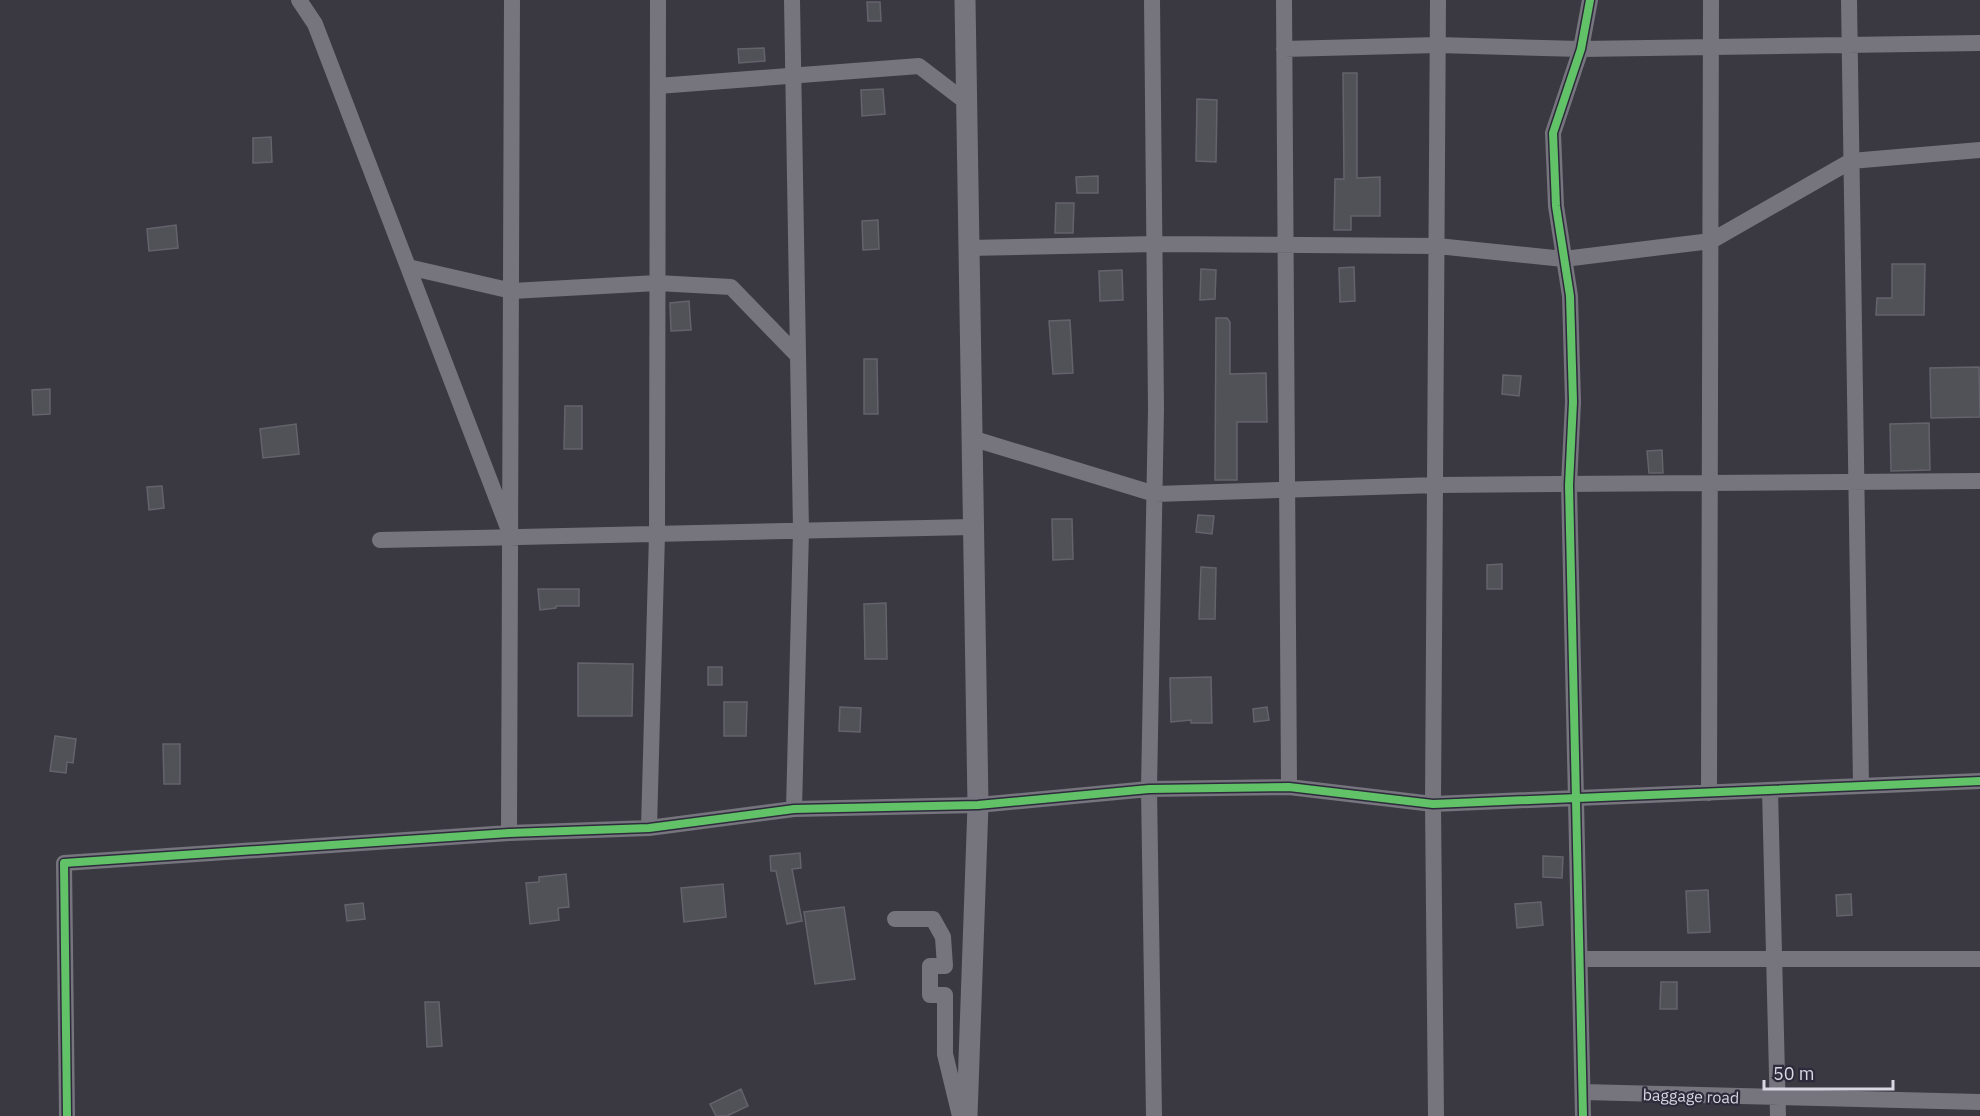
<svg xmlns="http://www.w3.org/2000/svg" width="1980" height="1116" font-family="'IBM Plex Sans',sans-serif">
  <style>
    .building { fill: #515158; stroke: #64636b; stroke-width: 1.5 }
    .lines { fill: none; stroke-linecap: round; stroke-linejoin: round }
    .minor { stroke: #76747d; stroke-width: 16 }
    .tertiary { stroke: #76747d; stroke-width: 21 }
    .cycleway-casing { stroke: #2d2a3b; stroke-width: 11 }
    .cycleway { stroke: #61c268; stroke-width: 8 }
    .labels { text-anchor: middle; stroke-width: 4.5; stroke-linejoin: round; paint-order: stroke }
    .street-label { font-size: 16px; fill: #d9d7e2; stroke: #2d2a3b }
  </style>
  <rect width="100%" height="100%" fill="#3a3942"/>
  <path class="building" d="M867,2H880L881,21H868Z
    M764,48L765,61L739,63L738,49Z
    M1343,73H1357V178L1380,177V216H1351V230H1334L1335,179H1344Z
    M883,89L885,114L862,116L861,90Z
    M1197,99L1217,100L1216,162L1196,161Z
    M271,137L272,162L253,163V138Z
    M1098,176V193H1077L1076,177Z
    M1056,203H1074L1073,233H1055Z
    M878,220L879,249L863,250L862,221Z
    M176,225L178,248L149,251L147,229Z
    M1892,264H1925L1924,315H1876L1877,298H1892Z
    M1354,267L1355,301L1340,302L1339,268Z
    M1201,269L1216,270L1215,299L1200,300Z
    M1122,270L1123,300L1100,301L1099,271Z
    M689,301L691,330L671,331L670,303Z
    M1216,318H1227L1230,322V374L1266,373L1267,422H1237V480H1215Z
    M1070,320L1073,373L1053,374L1049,321Z
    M864,359H877L878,414H864Z
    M1979,367L1980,417L1931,418L1930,368Z
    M1503,375L1521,376L1519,396L1502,394Z
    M50,389V414L33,415L32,390Z
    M565,406H582V449H564Z
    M1929,423L1930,470L1891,471L1890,424Z
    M296,424L299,454L263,458L260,429Z
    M1662,450L1663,473H1649L1647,451Z
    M162,486L164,508L149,510L147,487Z
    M1198,515L1214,516L1212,534L1196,532Z
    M1052,519H1072L1073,559L1053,560Z
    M1502,564V589H1487V565Z
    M1201,567L1216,568L1215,619H1199Z
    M538,589H579V606H556V608L540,610Z
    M886,603L887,659H865L864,604Z
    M578,663L633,664L632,716H578Z
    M708,667H722V685H708Z
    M1211,677L1212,723H1191V720L1171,722L1170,678Z
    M724,702H747L746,736H724Z
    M840,707L861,708L860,732L839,731Z
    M1267,707L1269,720L1254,722L1253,709Z
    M55,736L76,739L73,763L67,762L66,773L50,771Z
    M163,744H180V784H164Z
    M800,853L801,868L792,869L802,921L787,924L776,871H771L770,856Z
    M1543,856L1563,857L1562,878L1543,877Z
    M566,874L569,907L558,908L559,920L530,924L526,883L539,882V877Z
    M723,884L726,917L684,922L681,888Z
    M1708,890L1710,932L1688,933L1686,891Z
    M1851,894L1852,915L1837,916L1836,895Z
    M1541,902L1543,925L1517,928L1515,904Z
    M363,903L365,919L347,921L345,905Z
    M844,907L855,979L815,984L804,912Z
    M1661,982H1677V1009H1660Z
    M425,1002H439L442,1046L427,1047Z
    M741,1089L748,1106L727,1116H716L710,1104Z"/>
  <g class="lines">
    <path class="minor" d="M299,0L315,24L508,528
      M792,0L801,531L794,809
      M1152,0L1156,409L1149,789L1154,1116
      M1284,0L1289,787
      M1849,0L1861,786
      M1284,49L1438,45L1581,49L1980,43
      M658,86L919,66L966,102
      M968,248L1155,244L1437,246L1564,259L1711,241L1851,161L1980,150
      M408,267L512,291L657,283L731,287L798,356
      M971,438L1155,494L1436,485L1980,481
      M380,540L972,527
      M1770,790L1778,1116
      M1709,793L1711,0
      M649,828L657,534L658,0
      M509,833L512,0
      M895,919H933L943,937L945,966H930V995H945V1054L960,1116
      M1580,959H1980
      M1583,1092L1980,1102
      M67,1116L64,863L509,833L649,828L794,809L978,805L1149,789L1289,787L1433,804L1980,781
      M1436,1116L1433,804L1438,0
      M1583,1116L1569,485L1573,402L1570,296L1556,206L1553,133L1581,49L1590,0"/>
    <path class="tertiary" d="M965,0L978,805L967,1116"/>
    <g class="cycleway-casing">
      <path id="cycleway" d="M67,1116L64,863L509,833L649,828L794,809L978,805L1149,789L1289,787L1433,804L1980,781
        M1583,1116L1569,485L1573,402L1570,296L1556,206L1553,133L1581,49L1590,0"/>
    </g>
    <use href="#cycleway" class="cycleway"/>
  </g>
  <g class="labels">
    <g class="street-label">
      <text transform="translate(1691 1096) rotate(2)" y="6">baggage road</text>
    </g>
  </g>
  <path d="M1764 1080v9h129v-9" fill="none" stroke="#d9d7e2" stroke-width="3"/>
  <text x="1773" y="1080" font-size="18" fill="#d9d7e2" stroke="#2d2a3b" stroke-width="4.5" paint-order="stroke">50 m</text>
</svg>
